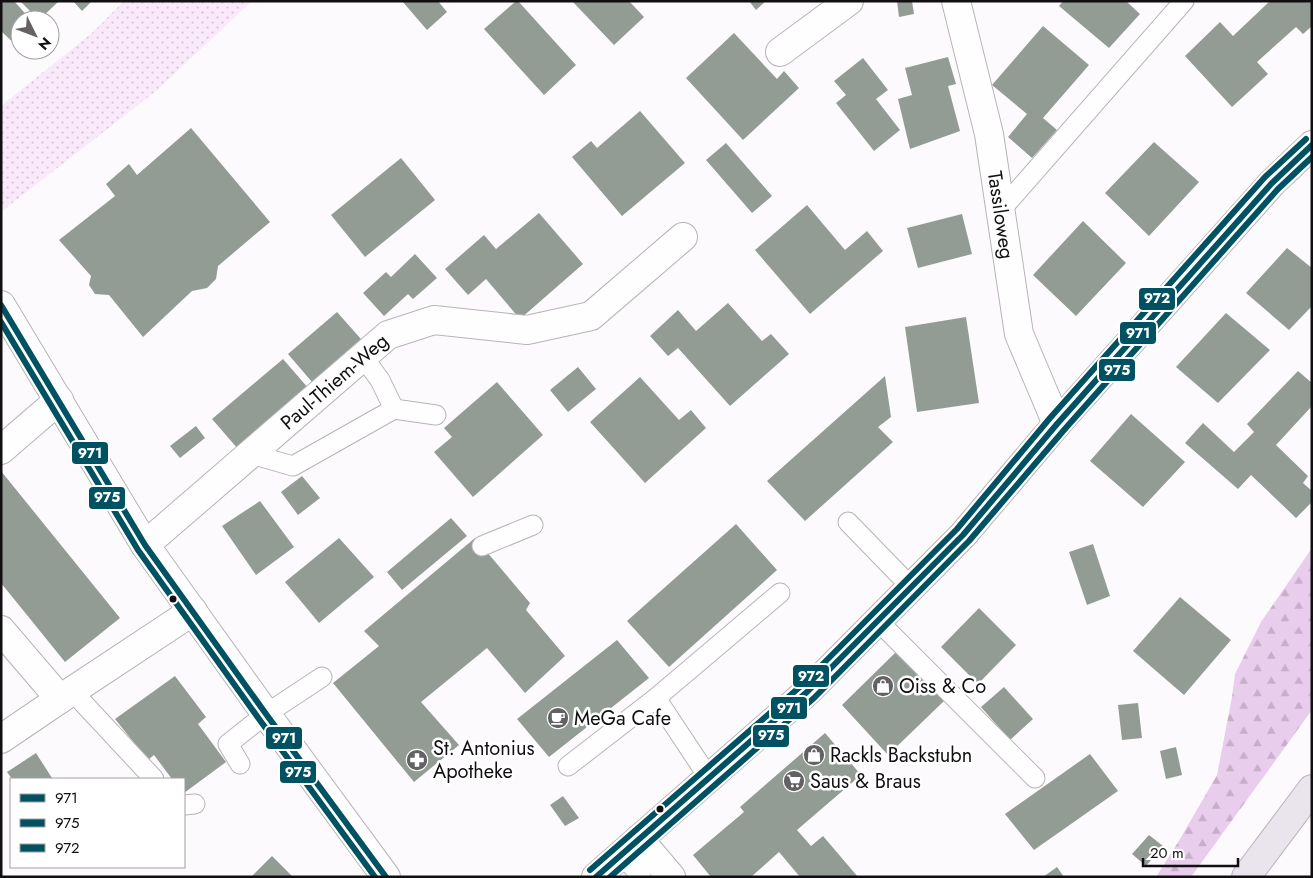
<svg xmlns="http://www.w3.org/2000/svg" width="1313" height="878" font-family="Jost,sans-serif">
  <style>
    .grass { fill: url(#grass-dots) }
    .forest { fill: url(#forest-firs) }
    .building { fill: #929c95 }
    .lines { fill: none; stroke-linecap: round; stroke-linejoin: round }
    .service-casing { stroke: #b7b4b7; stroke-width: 21 }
    .minor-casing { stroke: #b7b4b7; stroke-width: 30 }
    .secondary-casing { stroke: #b7b4b7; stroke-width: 30 }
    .motorway-casing { stroke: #bbb3bc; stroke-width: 30 }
    .service { stroke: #fffeff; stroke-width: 19 }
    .minor { stroke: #fffeff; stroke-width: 28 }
    .secondary { stroke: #fffeff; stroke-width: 28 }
    .motorway { stroke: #eae4ec; stroke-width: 28 }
    .bus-1-casing { stroke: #fff; stroke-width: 10 }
    .bus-2-casing { stroke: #fff; stroke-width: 10 }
    .bus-3-casing { stroke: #fff; stroke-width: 10 }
    .bus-1 { stroke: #005262; stroke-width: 6 }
    .bus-2 { stroke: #005262; stroke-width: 6 }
    .bus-3 { stroke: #005262; stroke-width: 6 }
    .bus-dot { fill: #110f11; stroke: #fff; stroke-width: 2 }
    .labels { text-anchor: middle; stroke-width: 5; stroke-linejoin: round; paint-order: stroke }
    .street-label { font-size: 20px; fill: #110f11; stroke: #fff }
    .poi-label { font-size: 20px; fill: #110f11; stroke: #fff; text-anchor: start }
    .line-badge { stroke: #fff; stroke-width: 2 }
    .badge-label { font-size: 14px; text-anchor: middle; font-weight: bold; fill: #fff }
  </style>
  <defs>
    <pattern id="grass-dots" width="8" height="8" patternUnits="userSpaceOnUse" patternTransform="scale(1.25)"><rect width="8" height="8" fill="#f9e9fb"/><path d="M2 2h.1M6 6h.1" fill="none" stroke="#d4c7d6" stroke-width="1.8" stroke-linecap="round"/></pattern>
    <pattern id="forest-firs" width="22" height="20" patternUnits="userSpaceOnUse" patternTransform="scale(1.25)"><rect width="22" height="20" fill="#e9cded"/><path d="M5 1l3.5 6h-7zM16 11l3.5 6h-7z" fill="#c7afca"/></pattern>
  </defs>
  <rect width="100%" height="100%" fill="#fdfafd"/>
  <path class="grass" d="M124,1H252L156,91L1,212V106L92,33Z"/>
  <path class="forest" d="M1312,548V710L1191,877H1156L1180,839L1217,775L1232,697L1235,674L1261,622Z"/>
  <path class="building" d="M1,1H14L31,20H20V49L1,31Z
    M20,1H59L39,20Z
    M73,1H92L82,11Z
    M402,1H438L447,12L427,30Z
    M516,1H518L576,65L544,95L484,29Z
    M572,1H629L644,17L614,45Z
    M749,1H766L756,10Z
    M897,1H912L914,14L899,17Z
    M1063,1H1126L1140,14L1109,48L1059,6Z
    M1270,1H1312V26L1303,34L1296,27L1257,62L1268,74L1232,107L1185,56L1220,22L1233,36Z
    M1043,26L1089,65L1043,118L1057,130L1032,158L1008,137L1027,114L992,85Z
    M734,33L777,79L784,71L799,88L743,140L686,78Z
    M21,50H36L29,57Z
    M948,57L956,84L948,86L960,131L910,149L898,99L912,95L905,68Z
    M863,58L888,90L876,99L900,130L874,151L836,103L846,95L834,81Z
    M640,111L685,163L622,216L572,157L591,141L597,148Z
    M191,128L270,222L218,266L216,279L207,288L192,291L143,337L109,295L95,294L89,285L91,276L59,240L115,196L106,184L129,164L137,175Z
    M1154,142L1199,182L1149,236L1105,193Z
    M726,143L772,196L752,213L706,160Z
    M401,158L435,200L365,257L331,215Z
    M807,205L845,250L867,231L883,251L810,314L755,250Z
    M539,213L583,264L520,319L486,279L468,295L445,269L484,235L496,249Z
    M962,214L972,254L918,268L907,228Z
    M1083,221L1126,263L1076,316L1033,275Z
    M1287,248L1312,268V306L1289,330L1246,293Z
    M415,254L437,278L413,299L408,294L384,316L363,293L386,272L391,277Z
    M728,303L762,341L771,334L789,354L730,406L678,348L668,356L650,336L678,310L696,331Z
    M337,312L361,339L312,382L288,354Z
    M1226,313L1270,350L1218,403L1176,367Z
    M966,317L979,403L917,412L905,327Z
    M283,359L309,389L238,449L212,419Z
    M578,367L596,389L568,412L550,390Z
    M1298,371L1312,383V406L1276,445L1308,476L1303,483L1312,491V502L1296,518L1251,475L1238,489L1185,443L1203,423L1234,452L1254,432L1247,424Z
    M885,376L891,417L878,427L893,442L805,521L767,481Z
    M640,377L679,420L691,410L706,428L645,483L590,422Z
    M497,382L543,435L473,497L434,452L452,437L444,428Z
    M1131,414L1185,462L1143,507L1090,461Z
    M196,426L205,438L180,458L170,446Z
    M1,471L120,618L65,662L1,583Z
    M302,476L320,498L298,515L281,492Z
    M260,501L294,547L256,575L222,526Z
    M451,518L467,536L402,590L387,572Z
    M736,524L777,570L669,667L627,621Z
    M339,538L374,577L319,623L285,582Z
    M475,538L530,603L526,610L565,656L525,693L487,648L421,702L459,745L414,782L333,683L379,646L364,631Z
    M1093,544L1110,596L1087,605L1069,552Z
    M1180,597L1231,640L1184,695L1133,651Z
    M979,608L1016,645L978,684L941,647Z
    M617,640L649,678L549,757L517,719Z
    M896,652L944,701L888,755L842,705Z
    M175,676L206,717L198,724L226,762L184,793V779H172L154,755L148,760L115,719Z
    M1004,687L1033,719L1010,740L981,707Z
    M1138,703L1142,738L1122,740L1118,705Z
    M825,733L861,775L797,830L811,846L823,836L858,877H800L779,852L751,877H711L693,855L744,812L740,807Z
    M1176,747L1182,775L1166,779L1160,751Z
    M36,753L52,778L50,779H12L7,772Z
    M1090,754L1118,791L1034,850L1005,814Z
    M563,796L579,818L565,826L550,805Z
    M1149,835L1163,846L1146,866L1132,854Z
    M272,856L293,877H251Z
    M1057,867L1064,877H1043Z"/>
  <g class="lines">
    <g class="service-casing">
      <path id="service" d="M1000,211L1184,1
        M363,357L380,380L394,409
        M251,454L293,466L394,409L436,415
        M848,522L911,587
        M482,546L533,525
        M878,621L1035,778
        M72,691L154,779
        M656,698L780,593
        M240,764L228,744L266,714L322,677
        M568,766L656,698L709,778
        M184,805L195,804
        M622,854L641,877"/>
    </g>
    <g class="minor-casing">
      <g id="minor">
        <path id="s1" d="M956,1L989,134L1019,334L1057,424"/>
        <path d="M780,52L849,1"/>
        <path d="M1,450L59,400"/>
        <path id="s2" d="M145,545L388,335L434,320L527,330L591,316L683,237"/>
        <path d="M1,630L60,699"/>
        <path d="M1,739L60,699L193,611"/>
        <path d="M639,839L671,877"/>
      </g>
    </g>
    <g class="secondary-casing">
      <path id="secondary" d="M1,305L145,545L266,714L386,877
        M596,877L808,691L963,535L1057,424L1272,183L1312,145"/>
    </g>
    <g class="motorway-casing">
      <path id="motorway" d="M1246,877L1312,789"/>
    </g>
    <use href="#service" class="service"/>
    <use href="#minor" class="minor"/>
    <use href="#secondary" class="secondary"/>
    <use href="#motorway" class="motorway"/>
    <g class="bus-1-casing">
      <path id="bus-1" d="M1,305L145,545L266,714L386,877
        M596,877L808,691L963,535L1057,424L1272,183L1312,145"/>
    </g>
    <g class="bus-2-casing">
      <path id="bus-2" d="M1,322L138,550L259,719L375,877
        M610,877L814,698L969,541L1064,430L1278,189L1312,157"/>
    </g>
    <g class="bus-3-casing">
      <path id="bus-3" d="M590,870L802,685L957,529L1050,418L1265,177L1306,139"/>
    </g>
    <use href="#bus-1" class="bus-1"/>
    <use href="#bus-2" class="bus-2"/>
    <use href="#bus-3" class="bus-3"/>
  </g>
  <defs>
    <g id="shop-disc" transform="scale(1.125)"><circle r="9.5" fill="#646164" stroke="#fff"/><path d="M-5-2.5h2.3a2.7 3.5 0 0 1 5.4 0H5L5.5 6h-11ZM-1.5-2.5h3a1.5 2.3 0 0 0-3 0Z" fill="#fff"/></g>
    <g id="cafe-disc" transform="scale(1.125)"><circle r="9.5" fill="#646164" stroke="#fff"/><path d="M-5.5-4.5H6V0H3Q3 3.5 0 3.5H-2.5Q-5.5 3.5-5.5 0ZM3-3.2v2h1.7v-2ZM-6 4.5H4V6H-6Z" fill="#fff"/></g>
    <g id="pharmacy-disc" transform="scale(1.125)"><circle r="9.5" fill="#646164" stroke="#fff"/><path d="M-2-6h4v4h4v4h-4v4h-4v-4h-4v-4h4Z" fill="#fff"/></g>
    <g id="supermarket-disc" transform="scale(1.125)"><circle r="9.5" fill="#646164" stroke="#fff"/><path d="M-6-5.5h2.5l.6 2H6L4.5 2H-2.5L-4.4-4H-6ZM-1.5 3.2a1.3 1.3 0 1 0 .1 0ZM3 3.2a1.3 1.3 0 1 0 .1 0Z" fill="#fff"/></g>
  </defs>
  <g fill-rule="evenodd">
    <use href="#shop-disc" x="883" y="686"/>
    <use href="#cafe-disc" x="558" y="718"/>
    <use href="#shop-disc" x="814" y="755"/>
    <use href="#pharmacy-disc" x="417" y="760"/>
    <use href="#supermarket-disc" x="794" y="781"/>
  </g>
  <g class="bus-dot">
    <circle cx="173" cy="599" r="4.5"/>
    <circle cx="660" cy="809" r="4.5"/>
  </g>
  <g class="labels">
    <g class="street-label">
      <text dy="7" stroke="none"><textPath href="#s1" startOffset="219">Tassiloweg</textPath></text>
      <text dy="7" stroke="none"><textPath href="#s2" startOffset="250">Paul-Thiem-Weg</textPath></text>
    </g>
    <g class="poi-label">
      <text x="899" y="693">Oiss &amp; Co</text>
      <text x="574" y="725">MeGa Cafe</text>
      <text x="433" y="755">St. Antonius<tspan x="433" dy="23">Apotheke</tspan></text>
      <text x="830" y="762">Rackls Backstubn</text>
      <text x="810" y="788">Saus &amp; Braus</text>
    </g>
  </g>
  <g class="line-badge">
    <rect x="1138" y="287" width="38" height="24" rx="5" fill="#005262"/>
    <rect x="1119" y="321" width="38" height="24" rx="5" fill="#005262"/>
    <rect x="1098" y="358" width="38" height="24" rx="5" fill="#005262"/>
    <rect x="71" y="441" width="38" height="24" rx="5" fill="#005262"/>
    <rect x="88" y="486" width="38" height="24" rx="5" fill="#005262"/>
    <rect x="792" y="664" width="38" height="24" rx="5" fill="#005262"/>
    <rect x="770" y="696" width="38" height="24" rx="5" fill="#005262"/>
    <rect x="752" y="724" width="38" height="24" rx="5" fill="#005262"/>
    <rect x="265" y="726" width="38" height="24" rx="5" fill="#005262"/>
    <rect x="279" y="760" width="38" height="24" rx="5" fill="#005262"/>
  </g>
  <g class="badge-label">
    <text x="1157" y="303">972</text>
    <text x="1138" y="338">971</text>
    <text x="1117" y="375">975</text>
    <text x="90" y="458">971</text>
    <text x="107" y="502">975</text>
    <text x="811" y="681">972</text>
    <text x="789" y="713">971</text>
    <text x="771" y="740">975</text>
    <text x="284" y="743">971</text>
    <text x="298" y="777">975</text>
  </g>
  <rect width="1313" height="878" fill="none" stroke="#110f11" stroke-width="5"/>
  <rect x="10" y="778" width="175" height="90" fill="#ffffff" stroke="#a09fa0"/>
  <rect x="20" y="794" width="25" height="8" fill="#005262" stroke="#a09fa0"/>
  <text x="55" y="803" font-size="15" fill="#110f11">971</text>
  <rect x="20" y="819" width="25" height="8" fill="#005262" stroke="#a09fa0"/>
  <text x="55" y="828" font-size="15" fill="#110f11">975</text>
  <rect x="20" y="844" width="25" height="8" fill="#005262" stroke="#a09fa0"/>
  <text x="55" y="853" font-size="15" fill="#110f11">972</text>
  <g transform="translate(35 35) rotate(132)"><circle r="24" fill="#ffffff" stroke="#a09fa0"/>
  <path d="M0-4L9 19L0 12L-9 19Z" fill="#646164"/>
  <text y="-8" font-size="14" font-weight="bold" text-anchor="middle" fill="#110f11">N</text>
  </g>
  <path d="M1143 858v8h95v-8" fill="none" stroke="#110f11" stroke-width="2.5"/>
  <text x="1150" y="858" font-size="15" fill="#110f11" stroke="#ffffff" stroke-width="4" paint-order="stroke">20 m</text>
</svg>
